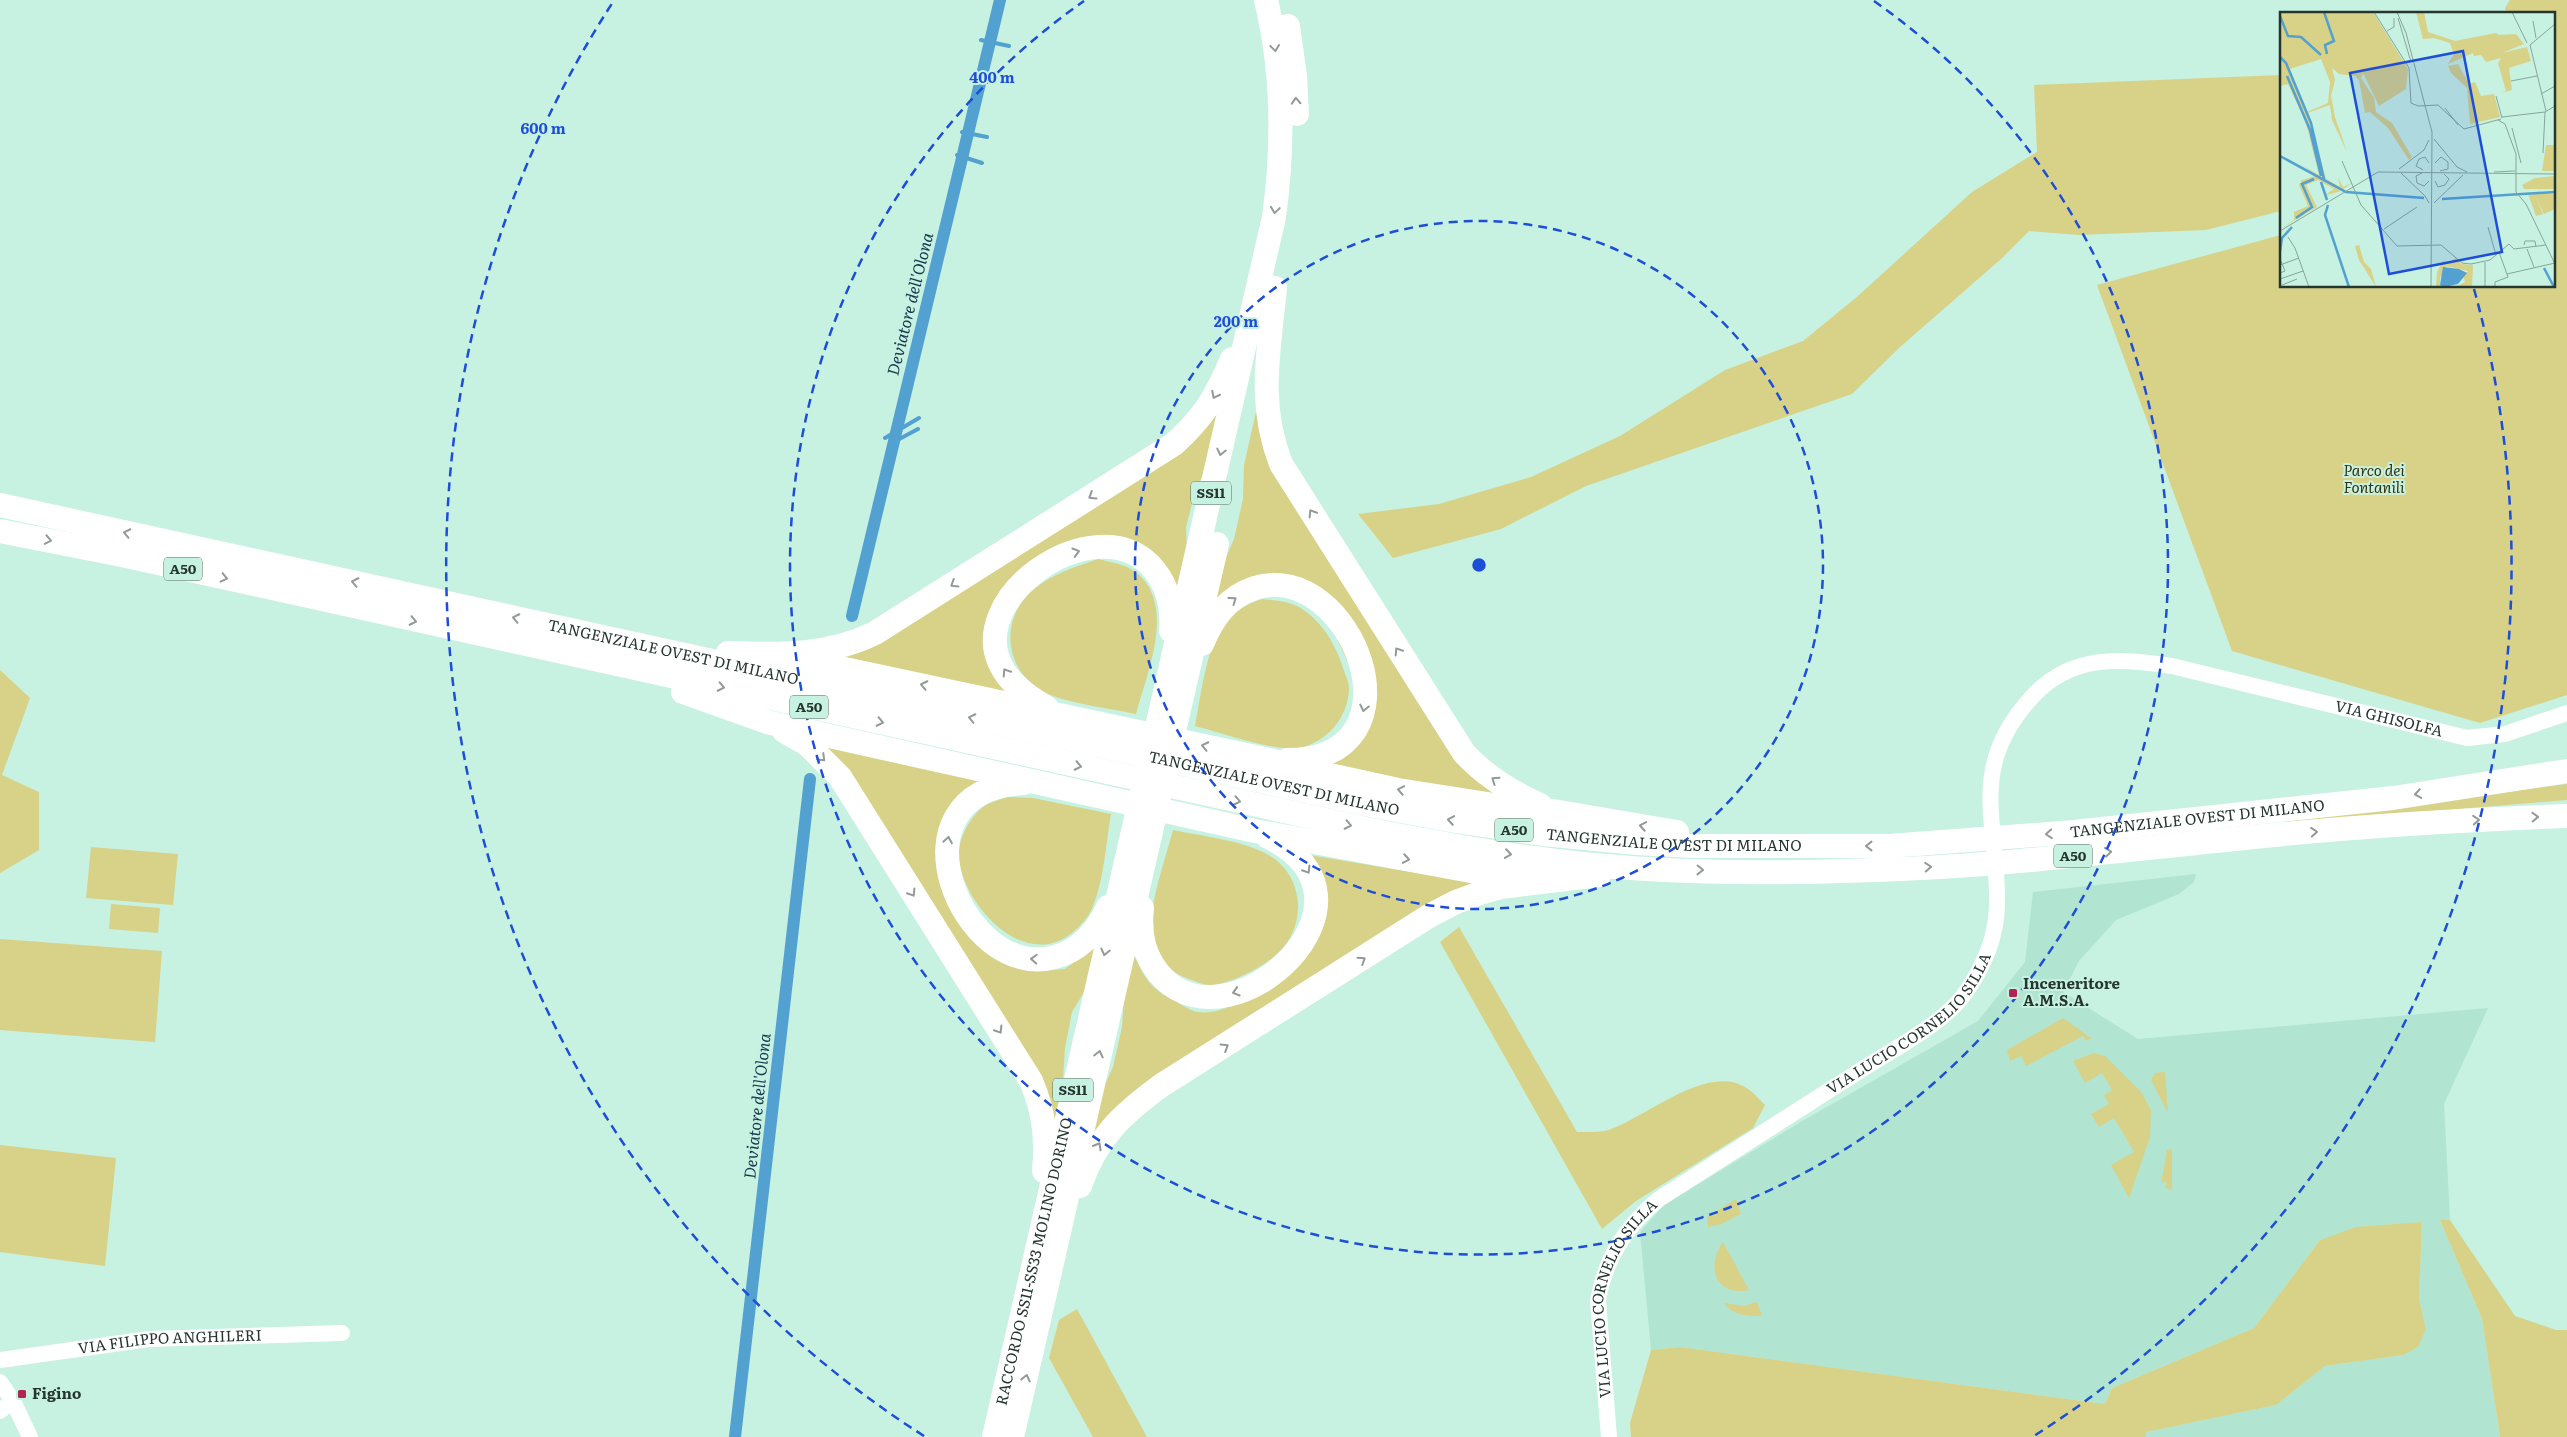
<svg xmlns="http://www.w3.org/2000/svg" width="2567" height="1437" font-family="Literata,serif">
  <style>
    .built { fill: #b2e4d2 }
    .green { fill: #d7d287 }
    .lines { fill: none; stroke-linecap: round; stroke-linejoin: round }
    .stream { stroke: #52a1d1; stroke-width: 4 }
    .canal { stroke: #52a1d1; stroke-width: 12 }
    .minor { stroke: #fff; stroke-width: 16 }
    .highway { stroke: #fff; stroke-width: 24 }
    .oneway { stroke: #929a98 }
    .ring { fill: none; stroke: #1d4ed8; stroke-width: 2.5; stroke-dasharray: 9 6 }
    .poi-dot { fill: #b32456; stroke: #c7f1e1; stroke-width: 2 }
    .labels { text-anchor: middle; stroke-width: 4; stroke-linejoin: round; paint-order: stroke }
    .shield { fill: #c7f1e1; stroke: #566d65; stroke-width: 1 }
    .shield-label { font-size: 14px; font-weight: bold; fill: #253530 }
    .park-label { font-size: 15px; font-style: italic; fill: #35320d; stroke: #c7f1e1 }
    .street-label { font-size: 15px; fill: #253530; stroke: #c7f1e1 }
    .poi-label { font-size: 15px; font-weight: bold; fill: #253530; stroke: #c7f1e1; text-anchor: start }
    .water-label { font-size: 16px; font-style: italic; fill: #15384d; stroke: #c7f1e1 }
    .inset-river { fill: none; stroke: #52a1d1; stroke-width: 2.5 }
    .inset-road { fill: none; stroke: #86a69a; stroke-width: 1 }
    .view { fill: #1d4ed8; fill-opacity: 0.15; stroke: #1d4ed8; stroke-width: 2.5 }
    .inset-edge { fill: none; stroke: #253530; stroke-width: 2.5 }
    .centre { fill: #1d4ed8; stroke: #c7f1e1; stroke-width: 2.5 }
    .ring-label { font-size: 15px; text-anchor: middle; font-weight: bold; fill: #1d4ed8; stroke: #c7f1e1; stroke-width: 4; stroke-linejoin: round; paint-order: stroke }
  </style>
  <rect width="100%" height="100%" fill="#c7f1e1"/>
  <path class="built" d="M2196,874L2194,882L2179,894L2116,920L2079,961L2063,992L2138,1039L2488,1008L2444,1104L2450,1220H2440L2482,1319L2500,1437H2146L2145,1432L2276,1405L2325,1366L2403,1355L2426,1329L2419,1299L2422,1222L2320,1240L2254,1328L2112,1388L2105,1404L1680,1347L1651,1350L1640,1232L1664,1205L1804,1120L1978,1021L2025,962L2033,892Z"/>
  <path class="green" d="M2510,0H2567V695L2480,723L2232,651L2097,285L2281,235V286H2553V14H2507L2505,8Z
    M2281,75V211L2206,230L2079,235L2029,231L2001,259L1899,348L1852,394L1586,486L1501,529L1393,558L1358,514L1439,504L1531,477L1620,436L1725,370L1803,341L1858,296L1972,192L2037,152L2034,85Z
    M1220,402L1211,457L1195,492L1186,527L1187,561L1179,598L1114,541L999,603L1012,694L837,656Z
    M1258,403L1263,428L1498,792L1497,798L1320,763L1371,712L1314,589L1214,607L1220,571L1234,539L1243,499L1244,465Z
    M1098,559C1110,562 1124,564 1134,571C1178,602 1147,673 1136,714C1109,708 1069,704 1044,692C1004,671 999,619 1033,590C1052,574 1075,567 1098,559Z
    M1262,599C1274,600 1288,601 1299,607C1324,622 1337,647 1345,674C1347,678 1349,684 1349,689C1348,718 1327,742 1299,748C1275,752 1219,732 1195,726C1201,696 1207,636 1231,616C1240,608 1250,603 1262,599Z
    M0,670L30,698L2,775L39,792V850L0,873Z
    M821,746L991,781L937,847L986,950L1013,967L1043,971L1065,969L1097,945L1086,989L1072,1012L1065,1048L1063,1080L1054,1128Z
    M2567,784V800L2281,824V822Z
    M1007,797L1033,798L1111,814C1106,842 1104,880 1093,906C1089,917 1081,925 1072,933C1024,971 966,907 959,861C956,843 969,818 983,807C989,802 1000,800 1007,797Z
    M1173,830C1201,836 1239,840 1265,853C1304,872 1309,925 1277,954C1261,968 1235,982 1213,985C1204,986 1192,980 1184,977C1166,970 1154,953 1151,934C1148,909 1166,856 1173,830Z
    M91,847L178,854L173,905L86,898Z
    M1309,855L1483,884L1090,1138L1101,1093L1113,1067L1122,1027L1124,998L1133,953C1145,979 1150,989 1177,1002C1182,1005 1188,1009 1194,1011C1227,1021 1279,976 1305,958Z
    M111,904L160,908L158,933L109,929Z
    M1459,927L1577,1132C1588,1132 1602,1133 1611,1129C1647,1116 1707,1064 1745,1087C1752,1091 1759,1099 1765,1105L1753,1128L1636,1201L1602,1229L1440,942Z
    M0,939L162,951L155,1042L0,1030Z
    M2063,1018L2091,1038L2086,1041L2083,1036L2026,1066L2021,1056L2010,1061L2007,1050Z
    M2094,1053L2105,1056L2141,1092L2151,1110L2150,1137L2129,1198L2111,1165L2134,1152L2114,1118L2099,1127L2091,1114L2109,1104L2104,1095L2112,1090L2102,1073L2085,1083L2073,1061Z
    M2165,1072L2168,1113L2151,1080L2155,1073Z
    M0,1145L116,1158L105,1266L0,1252Z
    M2172,1149V1190L2164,1187L2167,1184L2166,1181L2161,1183L2167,1150Z
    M1736,1199L1741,1214L1719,1225L1708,1227L1707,1217Z
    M2440,1220H2450L2515,1316L2556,1330H2567V1437H2500L2482,1319Z
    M2422,1222L2419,1299L2426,1329L2418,1347L2403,1355L2325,1366L2276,1405L2146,1432V1437H1631L1630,1423L1651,1350L1680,1347L2105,1404L2112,1388L2254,1328L2320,1240L2356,1227Z
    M1723,1242L1749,1290C1716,1297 1705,1267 1723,1242Z
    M1757,1302L1762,1315C1749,1318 1731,1314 1724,1303L1744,1306Z
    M1077,1309L1147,1437H1093L1049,1358L1059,1320Z"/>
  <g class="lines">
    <path class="stream" d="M981,40L1009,46
      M962,132L987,137
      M957,155L982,163
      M885,438L919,418
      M890,444L918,429"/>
    <path class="canal" d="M852,616L1000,0
      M735,1437L810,779"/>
    <g class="minor">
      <path id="s1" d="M0,1360L149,1339L342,1333"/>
      <path d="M0,1382L13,1401L30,1437"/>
      <path d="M0,1411L13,1401"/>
      <path id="s2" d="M1609,1437L1598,1301C1605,1259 1625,1227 1659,1199C1726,1156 1793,1113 1861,1070C1891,1051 1942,1024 1963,996C1982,970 1997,937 1997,903C1998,820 1967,768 2032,697C2071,654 2120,658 2172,666L2467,738L2505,734L2567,713"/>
    </g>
    <g class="highway">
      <path d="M1288,26L1295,76L1297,114"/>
      <path d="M1275,288C1269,352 1257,402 1281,464L1464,753C1486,777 1511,792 1540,805"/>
      <path id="s3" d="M0,505L1370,805L1449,820L1543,834L1637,843L1694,846H1889L2074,832L2393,798L2567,771"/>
      <path d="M0,531L122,555L1366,829C1422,840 1478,851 1534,858C1647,874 1764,874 1878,870C1998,866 2116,851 2235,839C2345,827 2456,820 2567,816"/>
      <path d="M1202,644C1213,618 1227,597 1255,588C1351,558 1430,760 1287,760"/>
      <path d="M728,653C778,655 829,656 875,633L1174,444C1204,417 1216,397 1232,359"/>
      <path d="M779,655L1270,760L1298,768L1398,790L1513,808L1553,811L1677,832"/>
      <path d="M683,692L767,722L1255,831L1487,874L1547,881"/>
      <path d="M1047,708C1031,698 1014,687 1004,671C959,600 1092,507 1150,565C1168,584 1173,606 1171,631"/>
      <path d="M784,731L807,744L840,777L1031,1081C1044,1111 1047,1138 1044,1171"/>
      <path d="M1024,783C883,790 962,983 1055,957C1081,950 1097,931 1108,907"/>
      <path d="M1142,908C1139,935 1144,958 1163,978C1234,1050 1397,899 1268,837"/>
      <path d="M1080,1186C1096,1138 1122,1114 1162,1085L1429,916L1456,902L1480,893L1501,887L1599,875"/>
      <path id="s4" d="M994,1437L1274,217C1284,145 1283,71 1266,0"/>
      <path d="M1012,1437L1217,544"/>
    </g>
  </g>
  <defs><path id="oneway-chevron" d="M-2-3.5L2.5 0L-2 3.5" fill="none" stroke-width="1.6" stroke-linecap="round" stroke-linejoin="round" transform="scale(1.25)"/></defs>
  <g class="oneway">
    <use href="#oneway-chevron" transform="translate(1275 48) rotate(83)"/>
    <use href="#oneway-chevron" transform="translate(1296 101) rotate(-93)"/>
    <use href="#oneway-chevron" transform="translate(1275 210) rotate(98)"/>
    <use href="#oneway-chevron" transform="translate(1215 395) rotate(117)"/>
    <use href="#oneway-chevron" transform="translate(1221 452) rotate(103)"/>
    <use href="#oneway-chevron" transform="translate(1092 496) rotate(148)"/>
    <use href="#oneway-chevron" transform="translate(1312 513) rotate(-122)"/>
    <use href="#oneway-chevron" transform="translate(127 533) rotate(-168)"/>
    <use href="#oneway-chevron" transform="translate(48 540) rotate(11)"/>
    <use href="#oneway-chevron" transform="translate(1076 552) rotate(-16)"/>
    <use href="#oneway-chevron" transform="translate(224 578) rotate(13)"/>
    <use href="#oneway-chevron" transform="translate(355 582) rotate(-168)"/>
    <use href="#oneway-chevron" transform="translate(954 584) rotate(148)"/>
    <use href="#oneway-chevron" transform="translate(1233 600) rotate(-36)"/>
    <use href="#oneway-chevron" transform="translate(516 618) rotate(-168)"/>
    <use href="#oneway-chevron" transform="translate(413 621) rotate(12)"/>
    <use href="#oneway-chevron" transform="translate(1398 651) rotate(-123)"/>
    <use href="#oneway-chevron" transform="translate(1006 672) rotate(-123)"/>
    <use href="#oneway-chevron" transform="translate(924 685) rotate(-168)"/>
    <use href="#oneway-chevron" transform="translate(721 687) rotate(12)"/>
    <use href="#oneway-chevron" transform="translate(1364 708) rotate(102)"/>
    <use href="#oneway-chevron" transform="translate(972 718) rotate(-168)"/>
    <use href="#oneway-chevron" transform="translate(880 722) rotate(12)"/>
    <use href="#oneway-chevron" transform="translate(1205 746) rotate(-168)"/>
    <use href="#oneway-chevron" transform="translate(822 758) rotate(44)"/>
    <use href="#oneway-chevron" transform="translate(1078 766) rotate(12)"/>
    <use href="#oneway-chevron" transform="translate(1495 780) rotate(-145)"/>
    <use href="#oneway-chevron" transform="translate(1401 790) rotate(-169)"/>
    <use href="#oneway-chevron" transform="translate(2418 794) rotate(171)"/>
    <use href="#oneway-chevron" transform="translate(1237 801) rotate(12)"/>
    <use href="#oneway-chevron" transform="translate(2535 817) rotate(-2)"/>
    <use href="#oneway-chevron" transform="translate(1451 820) rotate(-170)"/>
    <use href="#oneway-chevron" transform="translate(2476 820) rotate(-4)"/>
    <use href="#oneway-chevron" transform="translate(1348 825) rotate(12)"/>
    <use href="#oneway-chevron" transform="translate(1643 826) rotate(-170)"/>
    <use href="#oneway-chevron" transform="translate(2314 832) rotate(-5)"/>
    <use href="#oneway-chevron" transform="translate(2049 834) rotate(175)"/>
    <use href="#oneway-chevron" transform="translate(948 840) rotate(-80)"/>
    <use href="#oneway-chevron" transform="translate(1869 846) rotate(180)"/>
    <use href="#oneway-chevron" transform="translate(2108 852) rotate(-6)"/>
    <use href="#oneway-chevron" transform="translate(1508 854) rotate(9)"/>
    <use href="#oneway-chevron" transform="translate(1406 859) rotate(10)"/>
    <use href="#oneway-chevron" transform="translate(1928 867) rotate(-4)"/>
    <use href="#oneway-chevron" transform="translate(1307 870) rotate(58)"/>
    <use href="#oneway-chevron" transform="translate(1700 870) rotate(1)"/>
    <use href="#oneway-chevron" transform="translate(912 893) rotate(58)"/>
    <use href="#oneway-chevron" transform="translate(1105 952) rotate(103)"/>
    <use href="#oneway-chevron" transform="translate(1034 959) rotate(-177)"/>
    <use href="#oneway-chevron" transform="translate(1362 960) rotate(-33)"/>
    <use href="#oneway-chevron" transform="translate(1236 992) rotate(163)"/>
    <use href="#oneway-chevron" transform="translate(999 1030) rotate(58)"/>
    <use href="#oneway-chevron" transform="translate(1225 1047) rotate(-32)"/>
    <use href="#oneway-chevron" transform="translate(1099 1054) rotate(-77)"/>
    <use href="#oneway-chevron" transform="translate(1098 1146) rotate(-60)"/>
    <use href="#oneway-chevron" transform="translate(1026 1378) rotate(-77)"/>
  </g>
  <g class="ring">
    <circle cx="1479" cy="565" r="344"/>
    <path d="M1874 1A689 689 0 1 1 1084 1"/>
    <path d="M924 1436A1033 1033 0 0 1 613 2M2474 289A1033 1033 0 0 1 2034 1436"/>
  </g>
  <g class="poi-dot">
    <rect x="2008" y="988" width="10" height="10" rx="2.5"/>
    <rect x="17" y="1389" width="10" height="10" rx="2.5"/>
  </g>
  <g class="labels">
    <g class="shield">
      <rect x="1191" y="481.5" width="40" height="23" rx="4"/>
      <rect x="164" y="557.5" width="38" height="23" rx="4"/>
      <rect x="790" y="695.5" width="38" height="23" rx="4"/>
      <rect x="1495" y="818.5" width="38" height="23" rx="4"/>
      <rect x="2054" y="844.5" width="38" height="23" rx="4"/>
      <rect x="1053" y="1078.5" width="40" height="23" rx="4"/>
    </g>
    <g class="shield-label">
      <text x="1211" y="498">SS11</text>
      <text x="183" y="574">A50</text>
      <text x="809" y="712">A50</text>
      <text x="1514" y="835">A50</text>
      <text x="2073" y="861">A50</text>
      <text x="1073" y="1095">SS11</text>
    </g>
    <g class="park-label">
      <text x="2374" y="476">Parco dei<tspan x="2374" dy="17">Fontanili</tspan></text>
    </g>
    <g class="street-label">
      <text dy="5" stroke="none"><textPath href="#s3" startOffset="689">TANGENZIALE OVEST DI MILANO</textPath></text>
      <text dy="5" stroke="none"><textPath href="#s2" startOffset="1316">VIA GHISOLFA</textPath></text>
      <text dy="5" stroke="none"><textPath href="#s3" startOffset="1304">TANGENZIALE OVEST DI MILANO</textPath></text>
      <text dy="5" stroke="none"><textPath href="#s3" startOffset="2234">TANGENZIALE OVEST DI MILANO</textPath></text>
      <text dy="5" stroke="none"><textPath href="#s3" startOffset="1709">TANGENZIALE OVEST DI MILANO</textPath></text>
      <text dy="5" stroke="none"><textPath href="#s2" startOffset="566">VIA LUCIO CORNELIO SILLA</textPath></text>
      <text dy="5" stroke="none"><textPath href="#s4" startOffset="180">RACCORDO SS11-SS33 MOLINO DORINO</textPath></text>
      <text dy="5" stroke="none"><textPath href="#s2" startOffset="146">VIA LUCIO CORNELIO SILLA</textPath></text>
      <text dy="5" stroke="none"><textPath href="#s1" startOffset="171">VIA FILIPPO ANGHILERI</textPath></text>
    </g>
    <g class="poi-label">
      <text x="2023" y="989">Inceneritore<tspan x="2023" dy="17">A.M.S.A.</tspan></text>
      <text x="32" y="1399">Figino</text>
    </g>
    <g class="water-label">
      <text transform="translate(910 304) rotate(-76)" y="6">Deviatore dell'Olona</text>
      <text transform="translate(757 1106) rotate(-84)" y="6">Deviatore dell'Olona</text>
    </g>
  </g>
  <g transform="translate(2280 12)">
    <rect width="275" height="275" fill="#c7f1e1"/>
    <path d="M0,0H93L128,57L126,77L99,94L83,61L81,66L94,86L96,100L112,111L132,145L129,148L108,116L90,100L85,101L79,68L75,64L59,62L52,56L55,68L51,84L55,105L67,140L52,108L50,93L27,101L46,167L60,175L58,165L63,175L72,171L62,178L46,170L61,179L47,183V188L45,183L54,177L38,168L26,173L37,195L0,217L14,208V200L28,194L19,173L22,168L36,164L25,155L39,163L26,111L8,72L0,74ZM41,47L50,70L48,91L27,100L10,57ZM136,0H144L148,20L175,29L216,21L219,23L236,22L244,32L222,41L247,35L251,49L229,56L232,78L221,81L226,79L218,51L221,46L206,50L201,43L194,44L193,41L168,52L174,42L170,31L154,26L143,27ZM178,52L189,72L195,70L201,84L214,82L220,105L190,112L187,76L171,61L168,54ZM266,133H275V159H262ZM275,164V177H244L242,173L255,166ZM248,182H275V197L264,202L255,184L263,202L256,204ZM79,233L84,250L91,257L96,275L79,248L75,234ZM175,246L181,252L193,253L192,275H176L185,270L183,264L188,259L166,254L160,266V272L164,275H156L157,260L163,249L170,250Z" fill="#d7d287" fill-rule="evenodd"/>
    <path d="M163,255L179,257L187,261L178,272L164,275L160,273Z" fill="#52a1d1"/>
    <path class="inset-river" d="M44,0L54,29L45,33L47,42M0,4L8,24L21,25L41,43M0,45L6,51L31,111L44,167M7,64L30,118L41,164M0,144L66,180L144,186M41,170L47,188M162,187L275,180M48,193L45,203L69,275M16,206L32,195L22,172L34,167M0,239L2,226L12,215M264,256L274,275"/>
    <path class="inset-road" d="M94,0L129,56L131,91L138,94L158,93L184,117L221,107M117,0L126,21L152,120L151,275M232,0L247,31M118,6L131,50M253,9L256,26M107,19L114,15V6M250,33L266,99M250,33L275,12M231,69L257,64M261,82L275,74M216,84L222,106M165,96L178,113M222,105L265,100L275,94M218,108L225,112L236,142V180L246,192L275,252M232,116L241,151M154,127L177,155L187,160M263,141L265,100M62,149L81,193L117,234L161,233L182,251L191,252L210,248L229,232L234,237L266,233M155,151L161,145L168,150V157L160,159M119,157L144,138L149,128M143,158L136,154L139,147L145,145L149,151M214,160L235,159M121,161L145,184L149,191M142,161L136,164L137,171L144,174L149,169M155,169L158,175L165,173L169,167L164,162M154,191L183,163M208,215L216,243M104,217L137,195M0,219L98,160L275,162M8,225L15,236L29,275M244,233L245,229H255L256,235M247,237L254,255M0,247L5,259L0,261M205,250V275M0,253L19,246M227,262L275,251M0,267L23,259M2,273L17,267M215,275V270L228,265L219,240"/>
    <path class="view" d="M183,39L222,240L109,262L70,61Z"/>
    <rect width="275" height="275" class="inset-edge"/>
  </g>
  <circle cx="1479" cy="565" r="8" class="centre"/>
  <g class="ring-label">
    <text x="992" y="83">400 m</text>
    <text x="543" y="134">600 m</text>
    <text x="1236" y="327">200 m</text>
  </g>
</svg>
